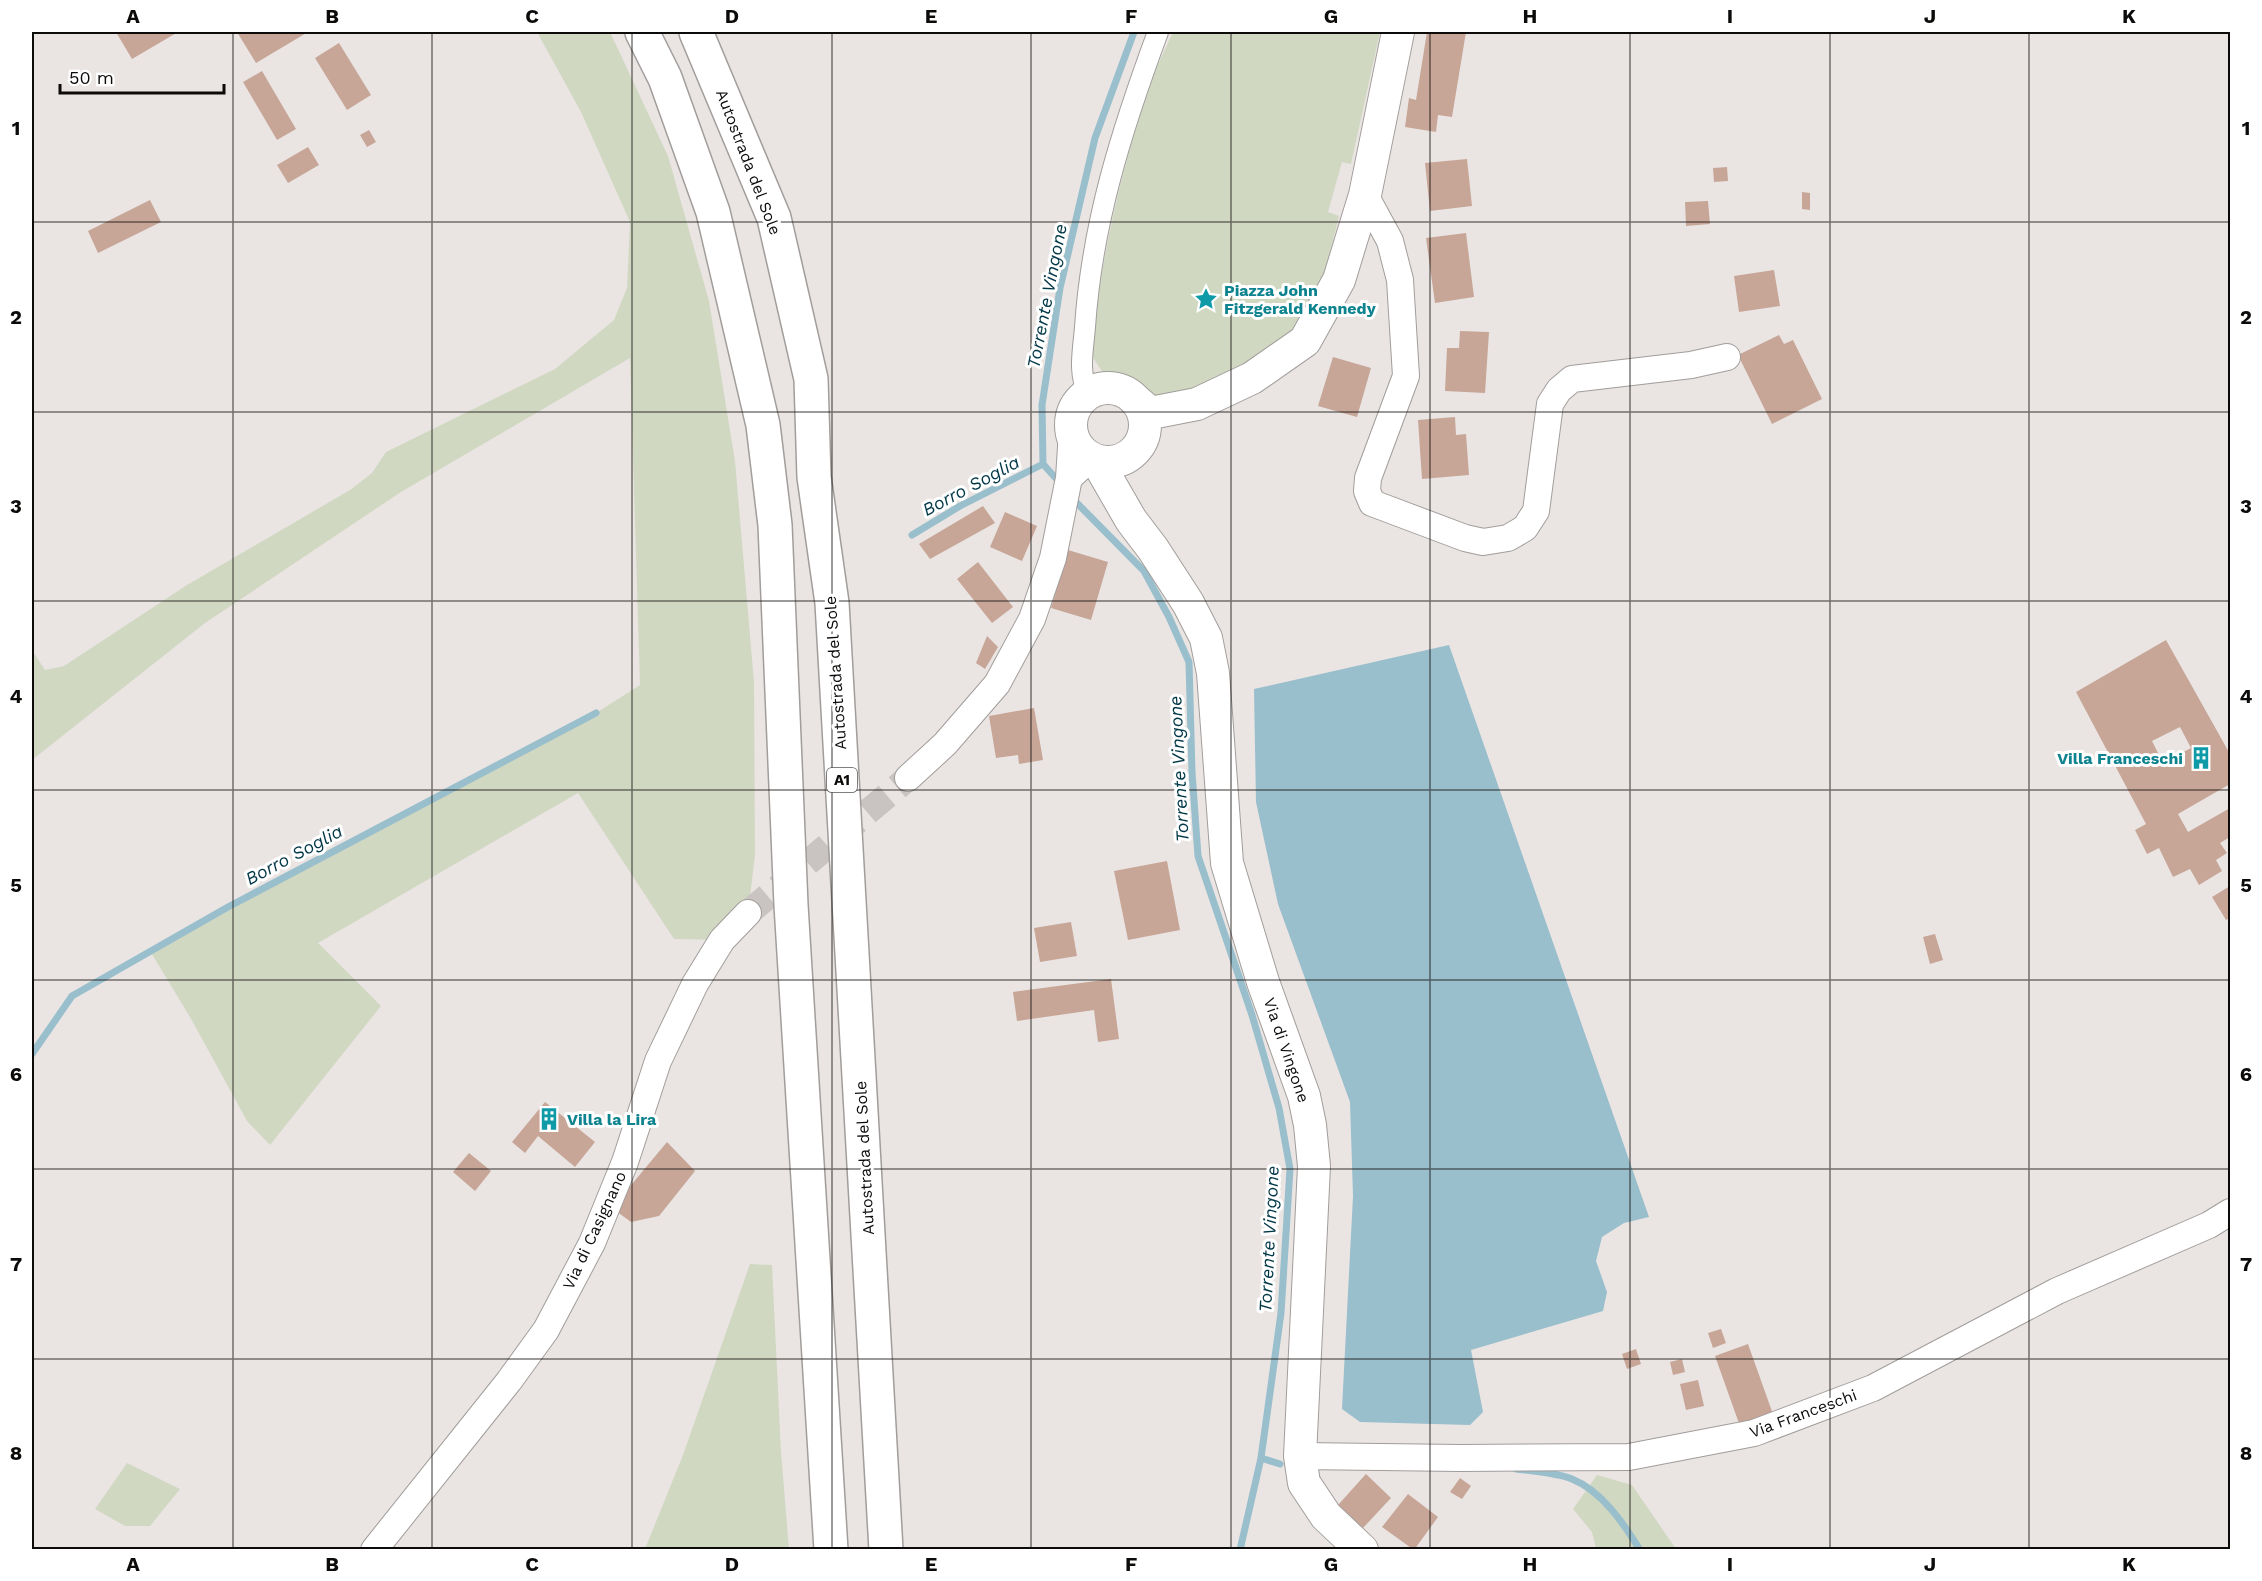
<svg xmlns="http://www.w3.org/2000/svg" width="2262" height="1581" font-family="'Work Sans',sans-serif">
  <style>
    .green { fill: #d1d8c2 }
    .water { fill: #99becc }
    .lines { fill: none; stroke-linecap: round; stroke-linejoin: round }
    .stream { stroke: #99becc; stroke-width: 7 }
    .building { fill: #c7a697; fill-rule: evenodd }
    .minor-tunnel { stroke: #c9c4c2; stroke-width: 26; stroke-dasharray: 26 13; stroke-linecap: butt }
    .pedestrian-casing { stroke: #a19d9b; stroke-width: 22 }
    .minor-casing { stroke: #a19d9b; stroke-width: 28 }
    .tertiary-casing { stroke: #a19d9b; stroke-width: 34 }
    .motorway-casing { stroke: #a19d9b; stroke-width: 36 }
    .pedestrian { stroke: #fff; stroke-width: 20 }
    .minor { stroke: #fff; stroke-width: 26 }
    .tertiary { stroke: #fff; stroke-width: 32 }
    .motorway { stroke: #fff; stroke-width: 33 }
    .grid { fill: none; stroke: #0c0b0a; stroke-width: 1.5; stroke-opacity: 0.55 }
    .labels { text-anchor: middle; stroke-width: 6; stroke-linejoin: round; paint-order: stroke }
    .shield { fill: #fff; stroke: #555454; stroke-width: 1.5 }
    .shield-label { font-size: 15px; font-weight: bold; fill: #0c0b0a }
    .street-label { font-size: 16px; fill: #0c0b0a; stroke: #fff }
    .culture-label { font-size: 16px; font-weight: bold; fill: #0d838f; stroke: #fff; text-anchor: start }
    .water-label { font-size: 18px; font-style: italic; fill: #003747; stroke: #fff }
    .neatline { fill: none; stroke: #0c0b0a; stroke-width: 2 }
    .grid-label { font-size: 20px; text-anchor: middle; font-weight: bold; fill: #0c0b0a }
  </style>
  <rect width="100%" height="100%" fill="#eae5e3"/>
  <path class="green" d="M537,32H610L668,156L709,301L735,461L754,682L755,855L748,913L722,940L674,939L578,793L318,943L381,1006L270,1145L247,1121L190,1017L150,951L228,907L596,713L640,685L630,358L401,492L205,623L32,760V650L45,670L64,666L187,585L350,490L372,473L386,452L555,369L614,320L627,288L630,222L581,112Z
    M1173,32H1380L1351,164L1342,162L1328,212L1339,216L1325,272L1314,300L1294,327L1275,346L1200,392L1150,400L1128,381L1106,377L1091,355C1099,269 1119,178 1146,95C1153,73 1164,52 1173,32Z
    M750,1264L772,1265L781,1452L789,1549H645L683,1455Z
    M127,1463L180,1489L150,1526H125L95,1509Z
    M1597,1475L1632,1485L1676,1549H1596L1592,1532L1573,1509Z"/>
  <path class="water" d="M1449,645L1649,1217L1624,1223L1602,1237L1596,1261L1607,1292L1603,1311L1471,1350L1483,1412L1470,1425L1360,1422L1342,1409L1353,1196L1350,1102L1278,904L1256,802L1254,689Z"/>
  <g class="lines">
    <path class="stream" d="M1061,484L1043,464L1042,405L1060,288L1095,138L1134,32
      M1072,498L1144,571L1169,617L1189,662L1192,772L1198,856L1252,1015L1279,1108L1290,1169L1281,1313L1261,1458L1240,1550
      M912,535L960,506L1043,464
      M32,1054L72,996L228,907L596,713
      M1261,1458L1280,1464
      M1516,1469C1532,1471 1558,1473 1572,1479C1602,1491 1624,1524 1640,1550"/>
  </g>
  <path class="building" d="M116,32H178L132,59Z
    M237,32H308L256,63Z
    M1427,32H1466L1452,117L1438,115L1436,132L1405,127L1409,98L1416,100Z
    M339,43L371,95L347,110L315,58Z
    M262,71L296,129L277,140L243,82Z
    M369,130L376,142L367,147L360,135Z
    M308,147L319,165L288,183L277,165Z
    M1467,159L1472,206L1430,211L1425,163Z
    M1727,167L1728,181L1714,182L1713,168Z
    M1802,192L1810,193V210L1802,209Z
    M150,200L161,222L98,253L88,231Z
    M1708,201L1710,224L1686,226L1685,202Z
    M1466,233L1474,297L1435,303L1426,238Z
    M1774,270L1780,306L1739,312L1734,276Z
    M1460,331L1489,332L1485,393L1445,391L1447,348H1459Z
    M1779,335L1784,344L1793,340L1822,399L1772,424L1738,355Z
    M1333,357L1371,368L1357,417L1318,406Z
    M1455,417L1456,435L1466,434L1469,475L1422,479L1418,420Z
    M983,506L995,523L930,559L919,544Z
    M1005,512L1037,526L1022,561L990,547Z
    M1068,550L1108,562L1091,620L1051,608Z
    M978,562L1013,607L992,623L957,579Z
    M987,636L998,647L985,669L976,663Z
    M2166,640L2230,754V784L2178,814L2188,832L2230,808V837L2220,843L2227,853L2216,860L2222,871L2199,885L2190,869L2173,877L2159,848L2147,854L2135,830L2146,824L2076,692ZM2180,727L2191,748L2163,763L2152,741Z
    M1034,708L1043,760L1019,764L1018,755L996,758L989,716Z
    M1167,861L1180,930L1128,940L1114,871Z
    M2230,886V918L2226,920L2212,897Z
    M1071,922L1077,956L1040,962L1034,928Z
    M1935,934L1943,960L1930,964L1923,937Z
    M1111,979L1119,1039L1098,1042L1094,1010L1017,1021L1013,992Z
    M545,1102L595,1142L575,1167L538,1136L525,1153L512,1142Z
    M667,1142L695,1171L659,1216L631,1222L612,1208Z
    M469,1153L491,1171L475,1191L453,1172Z
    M1721,1329L1726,1343L1713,1348L1708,1333Z
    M1748,1344L1774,1417L1741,1429L1715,1356Z
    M1636,1349L1641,1364L1627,1369L1622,1354Z
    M1682,1359L1685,1372L1673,1375L1670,1362Z
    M1698,1380L1704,1406L1686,1410L1680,1384Z
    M1366,1474L1391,1498L1363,1528L1338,1505Z
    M1460,1478L1471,1486L1462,1499L1450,1492Z
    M1408,1494L1438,1517L1414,1550L1382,1527Z"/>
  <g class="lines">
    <path class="minor-tunnel" d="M748,913L908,778"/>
    <g class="pedestrian-casing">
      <path id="pedestrian" d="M1088,394C1078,371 1083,352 1085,327C1092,223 1122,129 1158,32"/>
    </g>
    <g class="minor-casing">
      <path id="minor" d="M1365,195L1390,241L1400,280L1406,376L1368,478L1367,491L1372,503L1465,538L1483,542L1508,538L1525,528L1536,511L1550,404L1559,390L1572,379L1691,365L1727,357
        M1072,431L1069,478L1081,467
        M908,778L945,744L997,684L1032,619L1053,558L1069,478
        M1300,1456L1460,1458L1629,1457L1754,1433L1873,1388L2057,1291L2209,1225L2230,1212
        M374,1550L509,1381L546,1330L592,1243L625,1162L658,1061L695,984L722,940L748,913"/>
    </g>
    <g class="tertiary-casing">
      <path id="tertiary" d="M1071 425a37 37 0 1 1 74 0a37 37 0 1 1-74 0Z
        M1134,399L1148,411L1156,412L1197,404L1252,378L1305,341L1339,280L1365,195L1398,32
        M1097,461L1131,520L1153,549L1188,603L1206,638L1213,673L1227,863L1263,982L1304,1096L1310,1125L1314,1166L1300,1456L1304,1483L1326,1516L1362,1550"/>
    </g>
    <g class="motorway-casing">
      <path id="motorway" d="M642,32L665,78L713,212L763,425L775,525L791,905L831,1550
        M696,32L774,218L811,379L814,477L832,603L886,1550"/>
    </g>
    <use href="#pedestrian" class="pedestrian"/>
    <use href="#minor" class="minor"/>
    <use href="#tertiary" class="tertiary"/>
    <use href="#motorway" class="motorway"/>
  </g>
  <path class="grid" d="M233,32V1550M432,32V1550M632,32V1550M832,32V1550M1031,32V1550M1231,32V1550M1430,32V1550M1630,32V1550M1830,32V1550M2029,32V1550M32,222H2230M32,412H2230M32,601H2230M32,790H2230M32,980H2230M32,1169H2230M32,1359H2230"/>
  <defs>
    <g id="sight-bare" transform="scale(1.8)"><path d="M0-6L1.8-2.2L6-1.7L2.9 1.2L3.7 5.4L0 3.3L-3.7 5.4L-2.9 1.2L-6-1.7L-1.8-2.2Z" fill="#0f9aa8" stroke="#fff" stroke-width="2.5" paint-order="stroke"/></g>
    <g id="building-bare" transform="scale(1.8)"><path d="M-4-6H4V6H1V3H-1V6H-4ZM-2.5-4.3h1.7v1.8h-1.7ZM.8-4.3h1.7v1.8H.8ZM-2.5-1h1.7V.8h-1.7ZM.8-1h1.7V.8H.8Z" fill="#0f9aa8" stroke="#fff" stroke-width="2.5" paint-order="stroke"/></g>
  </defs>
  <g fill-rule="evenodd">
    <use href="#sight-bare" x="1206" y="299"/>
    <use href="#building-bare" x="2201" y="758"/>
    <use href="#building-bare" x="549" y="1119"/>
  </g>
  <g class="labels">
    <rect class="shield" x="827" y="768" width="30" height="24" rx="4.5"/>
    <g class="shield-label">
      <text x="842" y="785">A1</text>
    </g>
    <g class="street-label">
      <text transform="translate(749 162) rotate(69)" y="6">Autostrada del Sole</text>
      <text transform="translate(835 673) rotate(-94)" y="6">Autostrada del Sole</text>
      <text transform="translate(1287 1050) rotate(71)" y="6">Via di Vingone</text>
      <text transform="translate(864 1158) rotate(-93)" y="6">Autostrada del Sole</text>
      <text transform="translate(594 1230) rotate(-65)" y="6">Via di Casignano</text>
      <text transform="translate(1803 1413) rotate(-20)" y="6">Via Franceschi</text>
    </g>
    <g class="culture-label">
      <text x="1224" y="296">Piazza John<tspan x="1224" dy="18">Fitzgerald Kennedy</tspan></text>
      <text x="2183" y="764" text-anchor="end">Villa Franceschi</text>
      <text x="567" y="1125">Villa la Lira</text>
    </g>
    <g class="water-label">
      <text transform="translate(1047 296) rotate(-79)" y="6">Torrente Vingone</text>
      <text transform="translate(971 486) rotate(-28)" y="6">Borro Soglia</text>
      <text transform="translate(1179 769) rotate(-93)" y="6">Torrente Vingone</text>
      <text transform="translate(294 855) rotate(-28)" y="6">Borro Soglia</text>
      <text transform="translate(1269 1239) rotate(-87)" y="6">Torrente Vingone</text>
    </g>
  </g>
  <rect width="2262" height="1581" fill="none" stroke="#ffffff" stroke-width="66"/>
  <path d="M60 84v9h164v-9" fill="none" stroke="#0c0b0a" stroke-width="3"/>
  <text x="69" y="84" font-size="18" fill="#0c0b0a" stroke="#ffffff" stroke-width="4.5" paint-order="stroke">50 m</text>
  <rect x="33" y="33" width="2196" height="1515" class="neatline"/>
  <g class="grid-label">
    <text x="133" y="23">A</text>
    <text x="332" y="23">B</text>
    <text x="532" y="23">C</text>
    <text x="732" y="23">D</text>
    <text x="931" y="23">E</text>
    <text x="1131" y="23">F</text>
    <text x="1331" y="23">G</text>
    <text x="1530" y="23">H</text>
    <text x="1730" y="23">I</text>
    <text x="1930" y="23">J</text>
    <text x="2129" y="23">K</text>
    <text x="16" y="135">1</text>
    <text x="2246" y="135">1</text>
    <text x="16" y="324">2</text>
    <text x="2246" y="324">2</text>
    <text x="16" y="513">3</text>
    <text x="2246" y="513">3</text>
    <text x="16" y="703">4</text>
    <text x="2246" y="703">4</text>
    <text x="16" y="892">5</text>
    <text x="2246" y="892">5</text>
    <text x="16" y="1081">6</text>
    <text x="2246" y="1081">6</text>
    <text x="16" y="1271">7</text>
    <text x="2246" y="1271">7</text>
    <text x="16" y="1460">8</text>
    <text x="2246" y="1460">8</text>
    <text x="133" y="1571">A</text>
    <text x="332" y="1571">B</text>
    <text x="532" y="1571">C</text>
    <text x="732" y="1571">D</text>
    <text x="931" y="1571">E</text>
    <text x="1131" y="1571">F</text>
    <text x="1331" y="1571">G</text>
    <text x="1530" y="1571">H</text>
    <text x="1730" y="1571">I</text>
    <text x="1930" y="1571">J</text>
    <text x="2129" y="1571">K</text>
  </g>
</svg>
